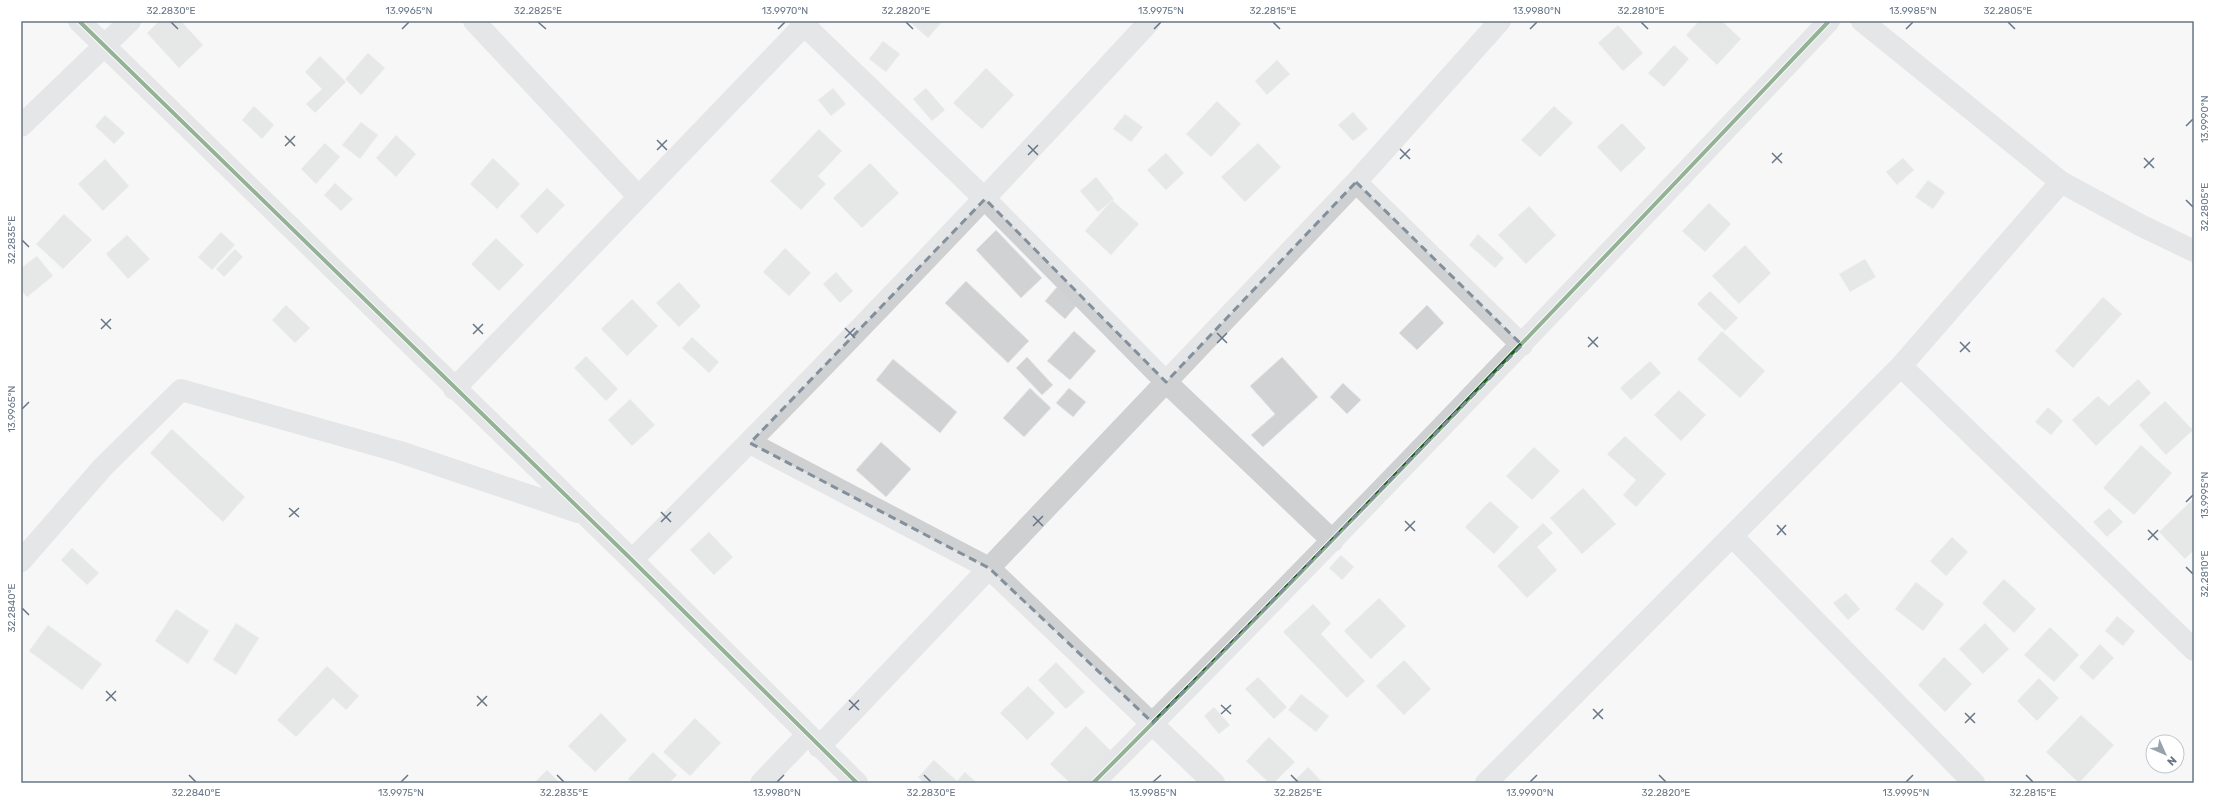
<svg xmlns="http://www.w3.org/2000/svg" width="2215" height="804" font-family="Rubik,sans-serif">
  <style>
    .building { fill: #d1d2d3; stroke: #e6e6e6 }
    .lines { fill: none; stroke-linecap: round; stroke-linejoin: round }
    .street { stroke: #cfd0d2; stroke-width: 22 }
    .cycleway-casing { stroke: #fff; stroke-width: 6 }
    .cycleway { stroke: #1b5e20; stroke-width: 4 }
    .marked { fill: none; stroke: #828f9c; stroke-width: 3; stroke-dasharray: 8 5; stroke-linejoin: round }
    .ticks { fill: none; stroke: #677687; stroke-width: 1.5 }
    .neatline { fill: none; stroke: #677687; stroke-width: 1.5 }
    .ticks-label { font-size: 10px; text-anchor: middle; fill: #677687 }
  </style>
  <rect width="100%" height="100%" fill="#f7f7f7"/>
  <path class="building" d="M159,21H181L203,45L179,68L147,33Z
    M938,21L941,23L928,38L910,22Z
    M1699,21H1722L1741,39L1717,65L1686,35Z
    M1618,25L1643,53L1623,71L1598,43Z
    M883,41L900,54L886,72L869,59Z
    M1674,45L1689,59L1664,87L1648,73Z
    M368,53L385,68L361,95L345,79Z
    M320,56L346,82L315,113L306,104L322,89L305,72Z
    M1277,60L1290,74L1267,95L1255,81Z
    M986,68L1014,95L982,129L953,103Z
    M833,88L846,104L831,116L818,100Z
    M926,88L945,110L932,121L913,99Z
    M1217,101L1241,124L1211,157L1186,134Z
    M254,106L274,125L262,139L242,120Z
    M1554,106L1573,123L1540,157L1521,140Z
    M1353,112L1368,129L1353,141L1338,125Z
    M1125,114L1143,127L1131,142L1113,129Z
    M105,115L125,133L114,144L95,126Z
    M361,122L378,135L360,159L342,145Z
    M1622,123L1646,148L1621,172L1597,147Z
    M819,129L842,151L818,176L826,184L801,210L770,181Z
    M396,135L416,154L396,177L376,158Z
    M325,143L340,157L316,184L301,169Z
    M1258,143L1281,167L1245,202L1221,177Z
    M1166,153L1184,173L1166,190L1147,170Z
    M493,158L520,184L497,209L470,184Z
    M1903,158L1914,170L1897,185L1886,172Z
    M105,159L129,186L103,211L78,184Z
    M870,163L899,193L862,228L833,198Z
    M1096,177L1114,199L1098,212L1080,191Z
    M1928,180L1945,192L1933,209L1915,197Z
    M335,183L353,199L341,211L324,195Z
    M547,188L565,205L537,234L520,216Z
    M1112,200L1139,224L1111,255L1085,231Z
    M1709,203L1731,224L1705,252L1682,231Z
    M1529,206L1556,235L1526,264L1498,235Z
    M64,214L92,240L63,269L36,244Z
    M996,230L1042,278L1021,298L976,250Z
    M221,232L235,245L212,270L198,257Z
    M1478,234L1504,258L1495,268L1469,245Z
    M127,235L150,259L128,279L106,254Z
    M496,238L524,265L499,291L471,264Z
    M1745,245L1771,273L1739,304L1712,276Z
    M785,248L811,273L789,296L763,272Z
    M235,249L243,257L224,277L216,269Z
    M37,256L53,276L27,297L21,290V268Z
    M1865,259L1876,277L1850,292L1839,274Z
    M836,272L853,291L840,303L823,284Z
    M966,281L1029,341L1008,363L945,303Z
    M679,282L701,306L679,327L656,303Z
    M1057,287L1077,305L1065,319L1045,301Z
    M1710,291L1738,318L1725,331L1697,304Z
    M2103,297L2122,314L2073,368L2055,351Z
    M632,299L658,326L627,356L601,329Z
    M286,305L310,328L295,343L272,320Z
    M1427,305L1444,323L1417,350L1399,333Z
    M1074,331L1096,351L1070,380L1047,361Z
    M1722,331L1765,371L1740,398L1697,359Z
    M692,337L719,362L709,373L682,348Z
    M586,356L618,389L606,401L574,368Z
    M1027,357L1053,385L1042,395L1016,368Z
    M1282,357L1318,397L1263,447L1251,435L1275,414L1250,386Z
    M893,359L957,412L940,433L876,380Z
    M1650,361L1661,373L1631,400L1620,388Z
    M2138,379L2151,393L2096,446L2072,420L2098,396L2109,406Z
    M1343,383L1361,400L1347,414L1330,397Z
    M1030,388L1051,408L1024,437L1003,418Z
    M1069,388L1086,402L1073,417L1056,403Z
    M1679,390L1706,415L1681,441L1654,415Z
    M630,399L655,425L632,446L608,420Z
    M2165,401L2193,430L2166,455L2139,425Z
    M2048,407L2063,421L2051,435L2035,422Z
    M172,429L245,497L223,522L150,453Z
    M1625,436L1666,474L1636,507L1623,495L1636,480L1607,454Z
    M881,442L911,469L886,497L856,470Z
    M2141,445L2172,473L2134,515L2103,488Z
    M1534,447L1560,471L1532,500L1506,476Z
    M1583,488L1616,524L1582,554L1550,518Z
    M2194,498V550L2185,559L2159,532Z
    M1490,501L1519,527L1494,554L1465,527Z
    M2109,508L2123,522L2107,537L2093,522Z
    M1543,523L1553,533L1537,547L1557,570L1527,598L1497,566Z
    M709,532L733,557L714,575L690,550Z
    M1952,537L1968,552L1946,576L1930,561Z
    M72,548L99,573L87,585L61,560Z
    M1341,555L1354,567L1342,580L1329,568Z
    M2004,579L2036,609L2014,633L1982,603Z
    M1916,582L1944,604L1923,631L1895,609Z
    M1846,593L1860,609L1848,620L1833,603Z
    M1379,598L1406,626L1371,659L1344,631Z
    M1313,604L1331,623L1321,634L1365,681L1347,698L1283,632Z
    M176,609L209,631L188,664L155,641Z
    M2117,616L2135,631L2123,646L2105,631Z
    M236,623L259,638L236,675L213,660Z
    M1985,623L2009,649L1983,674L1959,649Z
    M48,625L102,664L82,690L29,651Z
    M2050,627L2079,655L2054,682L2024,655Z
    M2100,644L2114,658L2093,680L2079,667Z
    M1944,657L1972,684L1945,712L1918,685Z
    M1404,660L1431,689L1404,715L1376,686Z
    M1056,662L1085,692L1066,709L1038,680Z
    M327,666L359,696L346,710L333,698L296,737L277,720Z
    M1258,677L1287,707L1274,719L1245,689Z
    M2039,678L2059,698L2037,721L2017,701Z
    M1028,686L1055,713L1027,740L1000,713Z
    M1301,694L1329,716L1316,732L1288,710Z
    M1214,707L1230,725L1219,734L1204,716Z
    M601,713L627,740L595,772L568,746Z
    M2081,715L2114,745L2079,783L2046,752Z
    M695,718L721,743L690,776L663,752Z
    M1086,726L1115,755L1088,783H1070L1050,764Z
    M1269,737L1295,762L1274,783H1269L1246,761Z
    M653,752L677,775L669,783H633L628,779Z
    M934,760L957,781L965,772L977,783H924L918,777Z
    M1308,767L1323,783H1292Z
    M547,770L560,783H534Z"/>
  <g class="lines">
    <path class="street" d="M79,21L632,560L857,783
      M474,21L638,196
      M800,21L985,199L1166,382L1333,541
      M1862,21L2061,182L2142,226L2194,251
      M21,126L130,21
      M1356,182L1522,345
      M1901,366L2194,650
      M454,389L808,21
      M750,443L989,568L1214,783
      M1732,536L1974,783
      M632,560C809,384 981,204 1150,21
      M21,561L103,467L181,390L400,452L578,512
      M819,747L1356,182L1500,21
      M761,783L807,735
      M1093,783C1343,533 1586,277 1829,21
      M1486,783L1901,366L2061,182"/>
    <g class="cycleway-casing">
      <path id="cycleway" d="M79,21L632,560L857,783
        M1093,783C1343,533 1586,277 1829,21"/>
    </g>
    <use href="#cycleway" class="cycleway"/>
  </g>
  <path d="M0 0H2215V804H0ZM1356,182L1522,345L1153,723L989,568L750,443L985,199L1166,382Z" fill="#f7f7f7" fill-opacity=".55" fill-rule="evenodd"/>
  <path class="marked" d="M1356,182L1522,345L1153,723L989,568L750,443L985,199L1166,382Z"/>
  <path class="ticks" d="M171,22L178,29M538,22L546,29M906,22L913,29M1273,22L1280,29M1641,22L1648,29M2008,22L2015,29M402,29L409,22M778,29L785,22M1154,29L1161,22M1530,29L1537,22M1906,29L1913,22M2186,126L2193,119M285,136L295,146M657,140L667,150M1028,145L1038,155M285,146L295,136M1400,149L1410,159M657,150L667,140M1772,153L1782,163M1028,155L1038,145M2144,158L2154,168M1400,159L1410,149M1772,163L1782,153M2144,168L2154,158M2186,200L2193,207M22,240L29,247M101,319L111,329M473,324L483,334M845,328L855,338M101,329L111,319M1217,333L1227,343M473,334L483,324M1588,337L1598,347M845,338L855,328M1960,342L1970,352M1217,343L1227,333M1588,347L1598,337M1960,352L1970,342M22,409L29,402M2186,502L2193,495M289,508L299,517M661,512L671,522M1033,516L1043,526M289,517L299,508M1405,521L1415,531M661,522L671,512M1777,525L1786,535M1033,526L1043,516M2148,530L2158,540M1405,531L1415,521M1777,535L1786,525M2148,540L2158,530M2186,567L2193,574M22,608L29,615M106,691L116,701M477,696L487,706M849,700L859,710M106,701L116,691M1221,705L1231,714M477,706L487,696M1593,709L1603,719M849,710L859,700M1965,713L1975,723M1221,714L1231,705M1593,719L1603,709M1965,723L1975,713M189,775L196,782M557,775L564,782M924,775L931,782M1291,775L1298,782M1659,775L1666,782M2026,775L2033,782M401,782L408,775M777,782L784,775M1153,782L1161,775M1530,782L1537,775M1906,782L1913,775"/>
  <rect width="2215" height="804" fill="none" stroke="#ffffff" stroke-width="44"/>
  <g transform="translate(2165 754) rotate(135)"><circle r="19" fill="#ffffff" stroke="#c2c8cf"/>
  <path d="M0-3L7 15L0 10L-7 15Z" fill="#99a3ae"/>
  <text y="-6" font-size="11" font-weight="bold" text-anchor="middle" fill="#677687">N</text>
  </g>
  <rect x="22" y="22" width="2171" height="760" class="neatline"/>
  <g class="ticks-label">
    <text x="171" y="14">32.2830°E</text>
    <text x="409" y="14">13.9965°N</text>
    <text x="538" y="14">32.2825°E</text>
    <text x="785" y="14">13.9970°N</text>
    <text x="906" y="14">32.2820°E</text>
    <text x="1161" y="14">13.9975°N</text>
    <text x="1273" y="14">32.2815°E</text>
    <text x="1537" y="14">13.9980°N</text>
    <text x="1641" y="14">32.2810°E</text>
    <text x="1913" y="14">13.9985°N</text>
    <text x="2008" y="14">32.2805°E</text>
    <text transform="translate(2204 119) rotate(-90)" y="4">13.9990°N</text>
    <text transform="translate(2204 207) rotate(-90)" y="4">32.2805°E</text>
    <text transform="translate(11 240) rotate(-90)" y="4">32.2835°E</text>
    <text transform="translate(11 409) rotate(-90)" y="4">13.9965°N</text>
    <text transform="translate(2204 495) rotate(-90)" y="4">13.9995°N</text>
    <text transform="translate(2204 574) rotate(-90)" y="4">32.2810°E</text>
    <text transform="translate(11 608) rotate(-90)" y="4">32.2840°E</text>
    <text x="196" y="796">32.2840°E</text>
    <text x="401" y="796">13.9975°N</text>
    <text x="564" y="796">32.2835°E</text>
    <text x="777" y="796">13.9980°N</text>
    <text x="931" y="796">32.2830°E</text>
    <text x="1153" y="796">13.9985°N</text>
    <text x="1298" y="796">32.2825°E</text>
    <text x="1530" y="796">13.9990°N</text>
    <text x="1666" y="796">32.2820°E</text>
    <text x="1906" y="796">13.9995°N</text>
    <text x="2033" y="796">32.2815°E</text>
  </g>
</svg>
